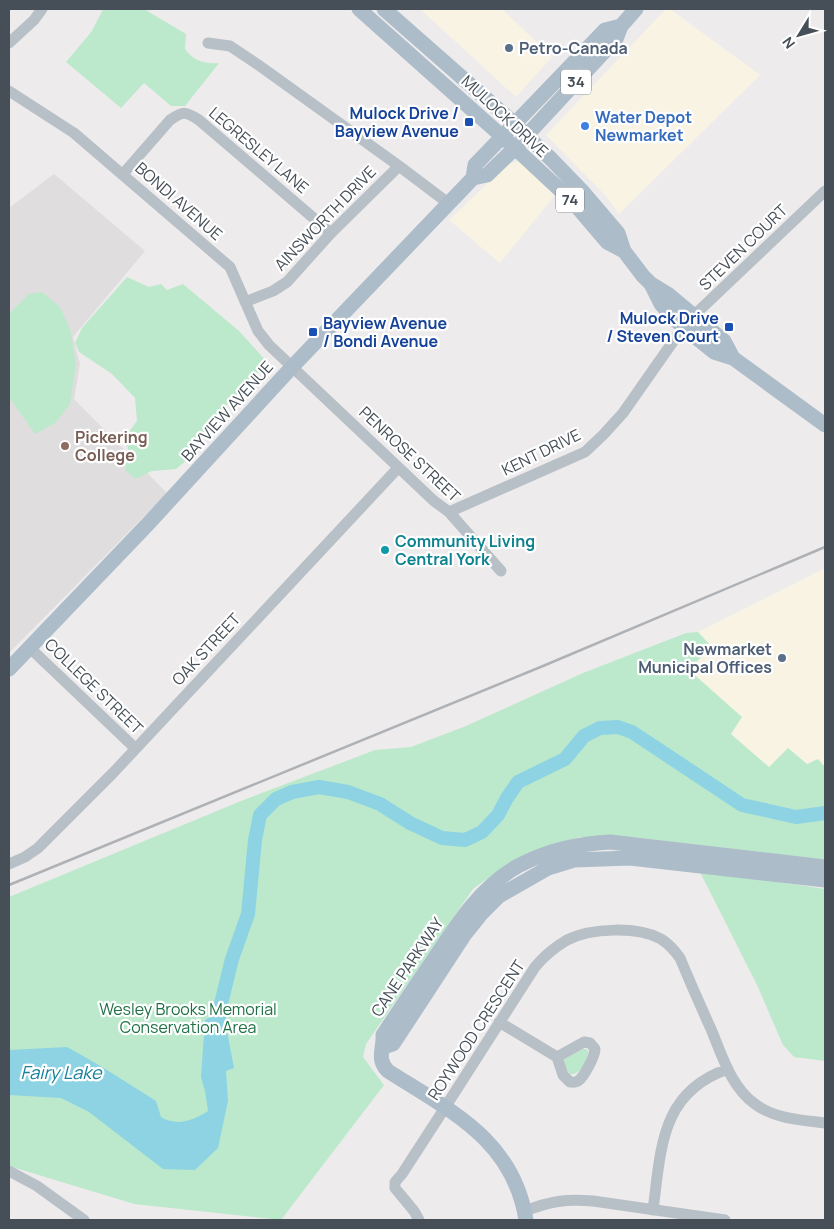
<svg xmlns="http://www.w3.org/2000/svg" width="834" height="1229" font-family="Manrope,sans-serif">
  <style>
    .commercial { fill: #f9f3e4 }
    .education { fill: #dfdddd }
    .green { fill: #bce9cc }
    .water { fill: #8dd3e3 }
    .lines { fill: none; stroke-linecap: round; stroke-linejoin: round }
    .river { stroke: #8dd3e3; stroke-width: 14 }
    .minor { stroke: #b8c0c7; stroke-width: 11 }
    .major { stroke: #adbcc9; stroke-width: 15 }
    .rail { stroke: #aeb1b5; stroke-width: 2.5 }
    .service-dot { fill: #5c6f8a; stroke: #fff; stroke-width: 2 }
    .transit-dot { fill: #1a4fb4; stroke: #fff; stroke-width: 2 }
    .shop-dot { fill: #3f7fe0; stroke: #fff; stroke-width: 2 }
    .education-dot { fill: #8d6e63; stroke: #fff; stroke-width: 2 }
    .culture-dot { fill: #0f9aa8; stroke: #fff; stroke-width: 2 }
    .labels { text-anchor: middle; stroke-width: 4.5; stroke-linejoin: round; paint-order: stroke }
    .shield { fill: #fff; stroke: #7e8489; stroke-width: 1 }
    .shield-label { font-size: 15px; font-weight: bold; fill: #464f57 }
    .service-label { font-size: 16px; font-weight: bold; fill: #4e5e75; stroke: #fff; text-anchor: start }
    .transit-label { font-size: 16px; font-weight: bold; fill: #164399; stroke: #fff; text-anchor: end }
    .street-label { font-size: 16px; fill: #464f57; stroke: #fff }
    .shop-label { font-size: 16px; font-weight: bold; fill: #366cbe; stroke: #fff; text-anchor: start }
    .education-label { font-size: 16px; font-weight: bold; fill: #785e54; stroke: #fff; text-anchor: start }
    .culture-label { font-size: 16px; font-weight: bold; fill: #0d838f; stroke: #fff; text-anchor: start }
    .park-label { font-size: 16px; fill: #1e7145; stroke: #fff }
    .water-label { font-size: 18px; font-style: italic; fill: #188098; stroke: #fff }
  </style>
  <rect width="100%" height="100%" fill="#eeebec"/>
  <path class="commercial" d="M420,9H502L552,57L516,97Z
    M666,9H670L760,75L619,214L606,196L546,135Z
    M520,161L555,195L500,263L449,220L508,164Z
    M825,568V765L807,764L769,768L731,734L689,670L711,646L698,632Z"/>
  <path class="education" d="M54,174L145,251L73,337L80,364L74,399L167,493L9,653V208Z"/>
  <path class="green" d="M103,9H144L186,34L185,49C194,61 204,64 219,63L185,106H171L144,83L121,108L66,62L92,31Z
    M127,277L149,287L161,284L167,290L183,284L239,331L267,362L224,408L188,459L176,469L152,471L135,479L125,470L128,447L122,441L137,421L135,398L112,374L79,352L75,343L82,328Z
    M42,292L60,307L70,329L76,364L70,404L55,423L35,434L9,397V314L29,294Z
    M698,632L711,646L689,670L742,717L731,734L732,735L769,767L788,748L807,764L818,759L823,765H825V860L632,837H580L547,846L506,865L473,889L366,1044L363,1057L384,1085L281,1220L134,1204L9,1166V897L241,801L375,750L411,747L466,726L583,673L686,633Z
    M699,870L825,889V1061L794,1057L783,1045L757,985Z
    M583,1049H586L589,1052C585,1061 582,1075 570,1074L565,1067L564,1059Z"/>
  <path class="water" d="M219,1012L226,1026L234,1068L226,1071L228,1101L218,1148L195,1170L163,1169L89,1112L61,1098L9,1095V1050L67,1047L99,1065L156,1101L161,1117C177,1127 194,1120 208,1111L205,1091L201,1077L205,1020Z"/>
  <g class="lines">
    <path class="river" d="M219,1031V1012L232,959L248,914L255,840L260,815L276,799L292,792L319,787L348,792L380,804L410,823L442,838L465,840L482,832L498,815L507,798L518,782L565,759L584,736L600,728L618,727L632,732L742,805L796,817L825,813"/>
    <path class="minor" d="M9,43L34,20L42,9
      M208,43L230,46L257,64L399,166L448,203
      M9,91L74,133L230,267L258,331L269,345L434,501L449,512L501,571
      M123,174L170,120C183,111 185,111 199,120L331,233
      M245,302L273,291L287,282L331,233L399,166
      M449,512L585,452L603,435L623,413L686,323L825,191
      M30,648L135,748
      M9,864L25,857L38,848L113,773L398,468
      M499,1022L557,1057L563,1075L570,1082C573,1082 574,1083 578,1081C584,1077 595,1056 595,1049L590,1043L584,1042L557,1057
      M9,1171L37,1186L84,1220
      M653,1210C661,1150 660,1092 728,1069
      M525,1211C551,1201 565,1199 593,1201L725,1220
      M419,1220L414,1211L395,1188V1182L402,1174L437,1120L535,967C544,956 555,947 567,940C591,928 637,926 661,939C669,944 675,951 680,958C690,982 700,1005 711,1029C722,1055 731,1087 755,1104C775,1119 802,1120 825,1123"/>
    <path class="major" d="M359,9L515,148L572,201L607,242L624,251
      M384,9L507,117L551,159L583,192L618,233L624,251L643,276L651,284L669,295L724,341L733,358
      M473,178L475,165L605,30L621,26
      M651,284L661,304L672,317L698,339L714,352L733,358L825,425
      M9,669L147,525L292,367L473,178L487,175L515,148L616,39L621,26L636,9
      M384,1047L393,1044L465,934L481,914L499,896L548,868L574,860L630,858L825,880
      M526,1220C513,1139 450,1111 388,1071C376,1059 384,1049 383,1035C399,1011 415,986 432,962C456,926 479,888 518,866C548,850 577,844 610,842L825,867"/>
    <path class="rail" d="M9,885L543,666L825,547"/>
  </g>
  <g class="service-dot">
    <circle cx="509" cy="48" r="5"/>
    <circle cx="782" cy="658" r="5"/>
  </g>
  <g class="transit-dot">
    <rect x="464" y="117" width="10" height="10" rx="2.5"/>
    <rect x="724" y="322" width="10" height="10" rx="2.5"/>
    <rect x="308" y="327" width="10" height="10" rx="2.5"/>
  </g>
  <circle class="shop-dot" cx="585" cy="126" r="5"/>
  <circle class="education-dot" cx="65" cy="446" r="5"/>
  <circle class="culture-dot" cx="385" cy="550" r="5"/>
  <g class="labels">
    <g class="shield">
      <rect x="561" y="69.5" width="30" height="25" rx="4"/>
      <rect x="556" y="187.5" width="28" height="25" rx="4"/>
    </g>
    <g class="shield-label">
      <text x="576" y="87">34</text>
      <text x="570" y="205">74</text>
    </g>
    <g class="service-label">
      <text x="519" y="54">Petro-Canada</text>
      <text x="772" y="655" text-anchor="end">Newmarket<tspan x="772" dy="18">Municipal Offices</tspan></text>
    </g>
    <g class="transit-label">
      <text x="459" y="119">Mulock Drive /<tspan x="459" dy="18">Bayview Avenue</tspan></text>
      <text x="719" y="324">Mulock Drive<tspan x="719" dy="18">/ Steven Court</tspan></text>
      <text x="323" y="329" text-anchor="start">Bayview Avenue<tspan x="323" dy="18">/ Bondi Avenue</tspan></text>
    </g>
    <g class="street-label">
      <text transform="translate(505 116) rotate(43)" y="6">MULOCK DRIVE</text>
      <text transform="translate(259 150) rotate(40)" y="6">LEGRESLEY LANE</text>
      <text transform="translate(179 201) rotate(41)" y="6">BONDI AVENUE</text>
      <text transform="translate(325 218) rotate(-46)" y="6">AINSWORTH DRIVE</text>
      <text transform="translate(743 247) rotate(-44)" y="6">STEVEN COURT</text>
      <text transform="translate(227 411) rotate(-48)" y="6">BAYVIEW AVENUE</text>
      <text transform="translate(541 452) rotate(-26)" y="6">KENT DRIVE</text>
      <text transform="translate(410 454) rotate(43)" y="6">PENROSE STREET</text>
      <text transform="translate(206 649) rotate(-47)" y="6">OAK STREET</text>
      <text transform="translate(94 686) rotate(44)" y="6">COLLEGE STREET</text>
      <text transform="translate(407 967) rotate(-56)" y="6">CANE PARKWAY</text>
      <text transform="translate(476 1030) rotate(-57)" y="6">ROYWOOD CRESCENT</text>
    </g>
    <g class="shop-label">
      <text x="595" y="123">Water Depot<tspan x="595" dy="18">Newmarket</tspan></text>
    </g>
    <g class="education-label">
      <text x="75" y="443">Pickering<tspan x="75" dy="18">College</tspan></text>
    </g>
    <g class="culture-label">
      <text x="395" y="547">Community Living<tspan x="395" dy="18">Central York</tspan></text>
    </g>
    <g class="park-label">
      <text x="188" y="1015">Wesley Brooks Memorial<tspan x="188" dy="18">Conservation Area</tspan></text>
    </g>
    <g class="water-label">
      <text x="61" y="1079">Fairy Lake</text>
    </g>
  </g>
  <rect width="834" height="1229" fill="none" stroke="#464f57" stroke-width="20"/>
  <g transform="translate(799 35) rotate(233)" stroke="#ffffff" stroke-width="4" paint-order="stroke">
  <path d="M0-4L9 19L0 12L-9 19Z" fill="#464f57"/>
  <text y="-8" font-size="14" font-weight="bold" text-anchor="middle" fill="#464f57">N</text>
  </g>
</svg>
